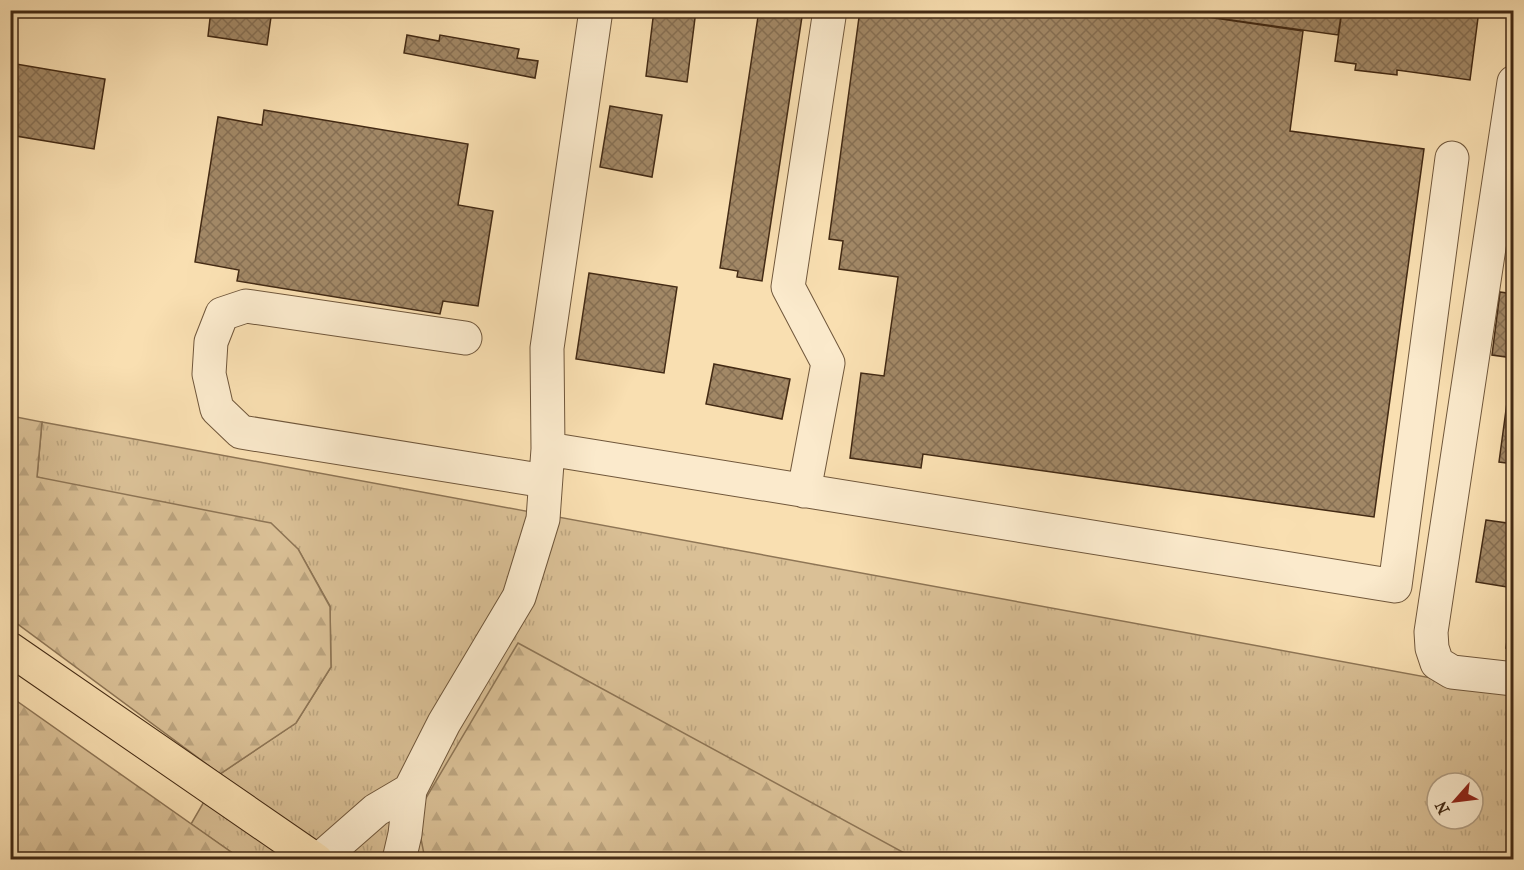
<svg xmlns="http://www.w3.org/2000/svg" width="1524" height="870" font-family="'IM FELL French Canon',serif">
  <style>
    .grass { fill: url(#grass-tufts); stroke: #8e7555; stroke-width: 1.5; fill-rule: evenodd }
    .forest { fill: url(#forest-firs); stroke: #8e7555; stroke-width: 1.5 }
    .building { fill: url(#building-cross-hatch); stroke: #432a14; stroke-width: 1.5 }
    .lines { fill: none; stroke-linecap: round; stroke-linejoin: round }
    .minor-casing { stroke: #70573b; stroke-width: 35 }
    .highway-casing { stroke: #432a14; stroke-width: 35 }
    .minor { stroke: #fbeacc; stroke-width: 33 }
    .highway { stroke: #f9dfb1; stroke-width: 33 }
  </style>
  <defs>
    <pattern id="grass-tufts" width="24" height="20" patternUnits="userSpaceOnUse" patternTransform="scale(1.5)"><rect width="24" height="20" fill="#dac096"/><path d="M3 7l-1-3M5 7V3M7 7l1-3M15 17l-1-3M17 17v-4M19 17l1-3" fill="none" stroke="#bca580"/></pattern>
    <pattern id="forest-firs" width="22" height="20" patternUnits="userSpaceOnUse" patternTransform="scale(1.5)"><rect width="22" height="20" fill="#dac096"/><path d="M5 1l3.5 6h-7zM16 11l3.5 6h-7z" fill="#bca580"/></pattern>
    <pattern id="building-cross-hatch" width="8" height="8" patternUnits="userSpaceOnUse" patternTransform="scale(1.5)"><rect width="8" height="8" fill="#a28866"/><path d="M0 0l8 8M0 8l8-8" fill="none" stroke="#866f53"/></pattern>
  </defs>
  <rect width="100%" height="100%" fill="#f9dfb1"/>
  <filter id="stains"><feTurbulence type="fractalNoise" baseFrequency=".00333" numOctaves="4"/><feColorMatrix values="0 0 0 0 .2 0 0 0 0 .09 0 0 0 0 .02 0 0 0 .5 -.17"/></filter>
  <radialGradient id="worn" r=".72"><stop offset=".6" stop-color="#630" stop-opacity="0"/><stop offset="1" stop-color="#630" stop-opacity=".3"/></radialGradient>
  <path class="grass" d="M42,422L1513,693V859H241L191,824L220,774L296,723L331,667L330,606L298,549L37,477ZM1437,783H1473V819H1437Z"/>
  <path class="forest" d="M11,416L42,422L37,477L271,523L298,549L330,607L331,667L296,723L220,774L11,619Z
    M518,643L910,856L912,859H425L418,824L423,803Z
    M10,697H11L241,859H11Z"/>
  <path class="building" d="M211,10H272L267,45L208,36Z
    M654,10H696L687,82L646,76Z
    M759,10H803L762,281L737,277L738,271L720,268Z
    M860,10H1160L1303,31L1290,131L1424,149L1374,517L923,454L921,468L850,458L861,373L884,376L898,277L839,269L843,241L829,239Z
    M1160,10H1342L1338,35Z
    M1342,10H1479L1470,80L1397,70V75L1355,70L1356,64L1335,61Z
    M407,35L439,41L440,35L519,49L517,58L538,61L535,78L404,53Z
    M10,63L105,79L94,149L10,135Z
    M610,106L662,115L652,177L600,167Z
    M264,110L468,144L458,205L493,211L478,306L443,301L440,314L237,281L239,270L195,262L218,117L262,125Z
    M1514,202V241L1507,232L1511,203Z
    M589,273L677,287L664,373L576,359Z
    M1500,292L1514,294V464L1499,462L1513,358L1492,355Z
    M714,364L790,379L782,419L706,404Z
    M1486,520L1514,524V588L1476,582Z
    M1510,618L1514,619V649L1506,648Z"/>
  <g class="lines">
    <g class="minor-casing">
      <path id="minor" d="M1514,82L1431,632L1432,648L1437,663L1452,672L1514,679
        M465,338L246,306L222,314L211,342L209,374L217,409L241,432L545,481
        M548,449L1395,586L1452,158
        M804,491L828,363L788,287L830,10
        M319,860L376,810L410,790
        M399,860L405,834L410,790L444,723L519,597L543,519L548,449L547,348L596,10"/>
    </g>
    <g class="highway-casing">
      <path id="highway" d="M10,649L316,860"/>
    </g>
    <use href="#minor" class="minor"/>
    <use href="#highway" class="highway"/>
  </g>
  <rect width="1524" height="870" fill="none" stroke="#f9dfb1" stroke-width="36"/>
  <rect x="12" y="12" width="1500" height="846" fill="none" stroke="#432a14" stroke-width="3"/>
  <rect x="18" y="18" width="1488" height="834" fill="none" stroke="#432a14" stroke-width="1.5"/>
  <g transform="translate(1455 801) rotate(242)"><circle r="28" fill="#fbeacc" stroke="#b19d82" stroke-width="1.5"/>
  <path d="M0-4.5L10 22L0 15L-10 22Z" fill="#8f2418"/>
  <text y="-9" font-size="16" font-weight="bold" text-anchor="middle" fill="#432a14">N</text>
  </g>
  <rect width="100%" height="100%" filter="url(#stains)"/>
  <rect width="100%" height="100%" fill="url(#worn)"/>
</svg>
